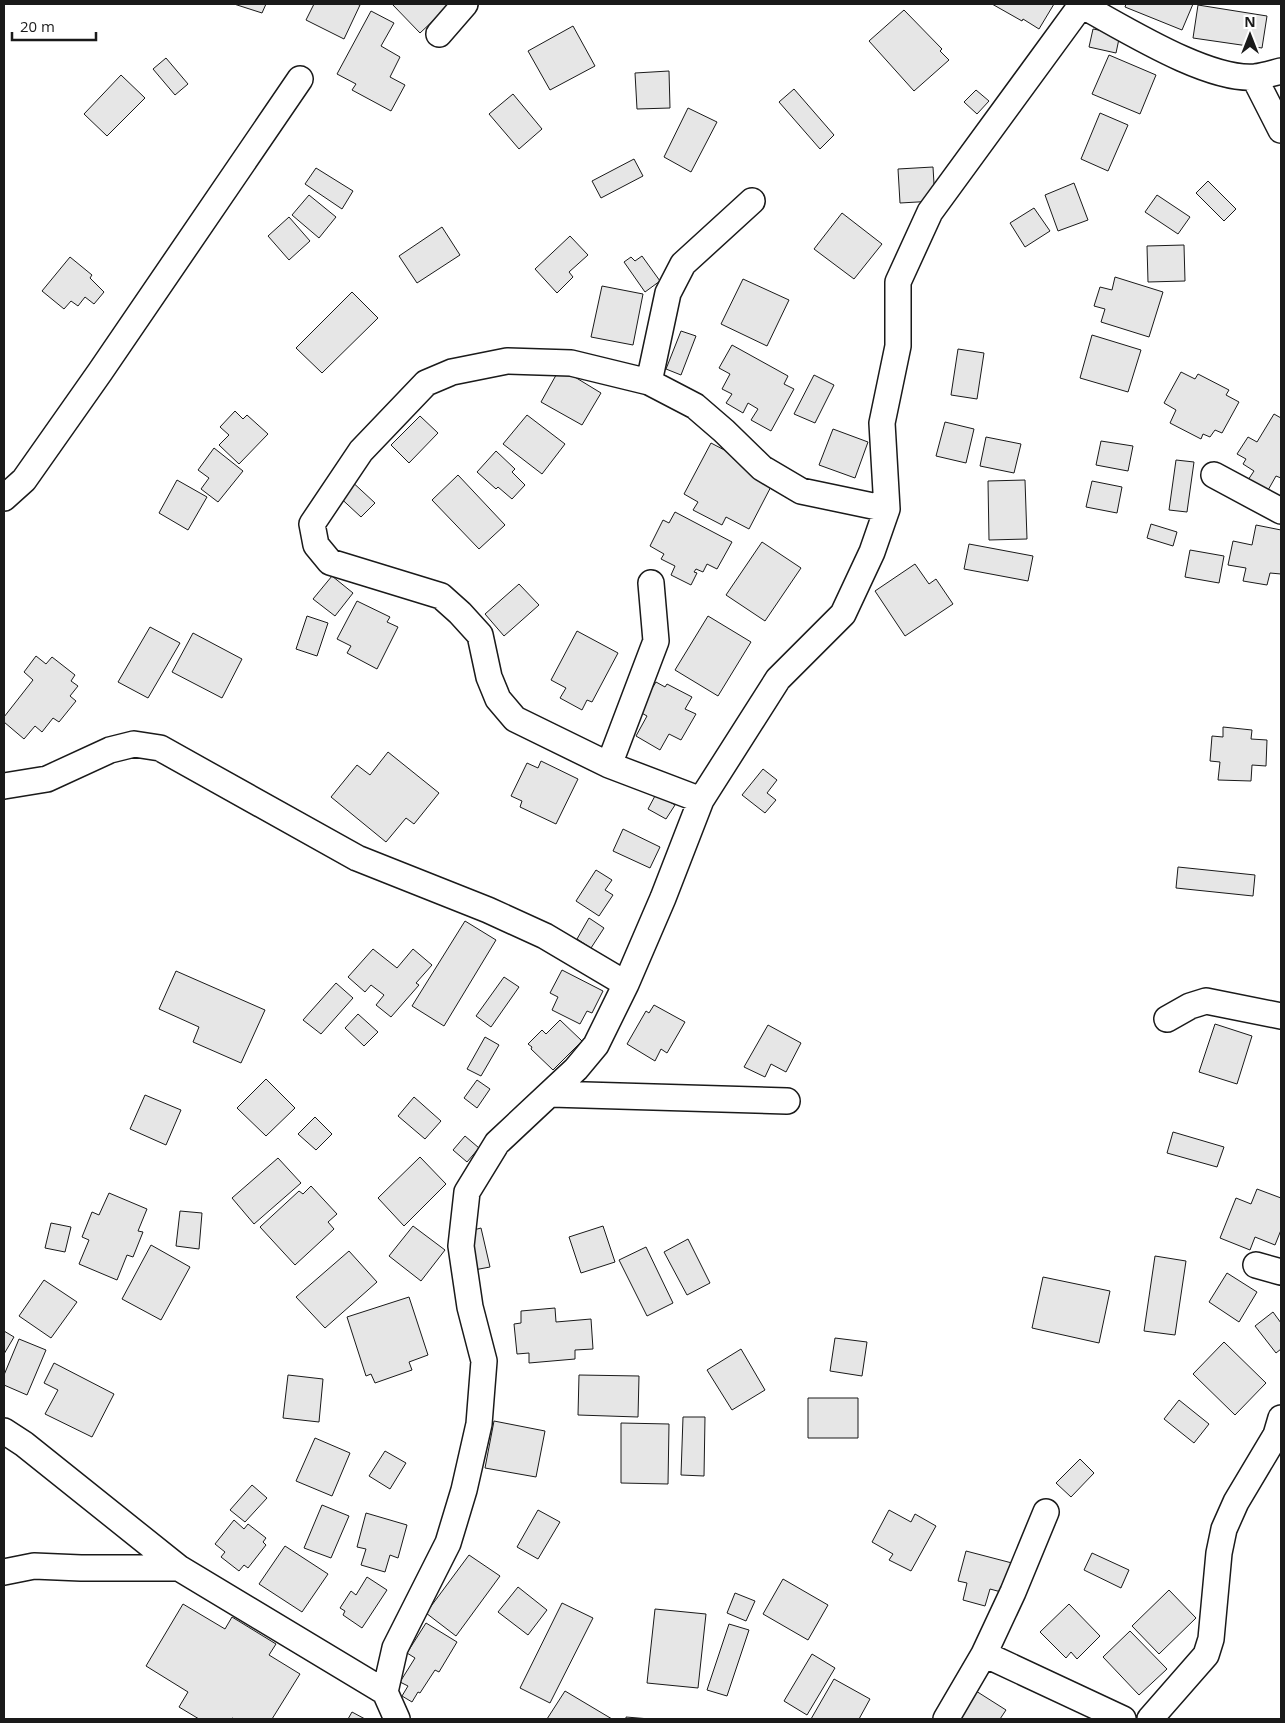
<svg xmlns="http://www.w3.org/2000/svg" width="1285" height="1723" font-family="'Open Sans',sans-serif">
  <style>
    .building { fill: #e6e6e6; stroke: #1a1a1a }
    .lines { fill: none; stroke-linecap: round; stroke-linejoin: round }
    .street-casing { stroke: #1a1a1a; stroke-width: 28 }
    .street { stroke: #fff; stroke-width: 25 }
  </style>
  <rect width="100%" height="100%" fill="#fff"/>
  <path class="building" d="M234,4H266L262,13Z
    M314,4H356L360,5L344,39L306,20Z
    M392,4H451L420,33Z
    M992,4H1054L1039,29L1023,19L1022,21Z
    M1126,4H1193L1182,30L1125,7Z
    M1198,5L1267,16L1262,48L1193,38Z
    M904,10L942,49L940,51L949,60L914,91L869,41Z
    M371,11L394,23L381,46L400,57L390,77L405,85L391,111L352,90L356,84L337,74Z
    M573,26L595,66L550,90L528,51Z
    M1093,29L1120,34L1116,53L1089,47Z
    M1109,55L1156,75L1140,114L1092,94Z
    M166,58L188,84L175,95L153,69Z
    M669,71L670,108L637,109L635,73Z
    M121,75L145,98L107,136L84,114Z
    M794,89L834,135L820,149L779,102Z
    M976,90L989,101L977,114L964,102Z
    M513,94L542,129L519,149L489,114Z
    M688,108L717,122L691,172L664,157Z
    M1100,113L1128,125L1108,171L1081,159Z
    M634,159L643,176L601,198L592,181Z
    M933,167L935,201L900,203L898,169Z
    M316,168L353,191L342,209L305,184Z
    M1208,181L1236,209L1224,221L1196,193Z
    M1074,183L1088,220L1058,231L1045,195Z
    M309,195L336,217L319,238L292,215Z
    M1157,195L1190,217L1178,234L1145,212Z
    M1034,208L1050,231L1025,247L1010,223Z
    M842,213L882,244L854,279L814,249Z
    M289,217L310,241L289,260L268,236Z
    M442,227L460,255L417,283L399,256Z
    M570,236L588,255L569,272L573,277L557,293L535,269Z
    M1184,245L1185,281L1148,282L1147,246Z
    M642,256L660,281L645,292L624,262L631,257L635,261Z
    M70,257L92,275L90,278L104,292L94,304L85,297L78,306L71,301L64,309L42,291Z
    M1115,277L1163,292L1149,337L1101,322L1105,309L1094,306L1100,287L1112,290Z
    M743,279L789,300L767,346L721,324Z
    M602,286L643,294L633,345L591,337Z
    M352,292L378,318L322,373L296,348Z
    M681,331L696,336L681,375L666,369Z
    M1092,335L1141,350L1128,392L1080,378Z
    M732,345L788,376L784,384L794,389L771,431L751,420L758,409L748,403L743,413L726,403L732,394L722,389L730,374L719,368Z
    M958,349L984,353L977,399L951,395Z
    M560,368L601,393L582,425L541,402Z
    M1181,372L1195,379L1198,374L1229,390L1226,395L1239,402L1222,433L1215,430L1210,437L1203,434L1201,439L1170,423L1176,410L1164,403Z
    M814,375L834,385L815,423L794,414Z
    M235,411L243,419L247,415L268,434L239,464L219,445L229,435L220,427Z
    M1274,414L1281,418V478L1276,476L1267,492L1248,480L1254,471L1243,464L1246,459L1237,454L1248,437L1257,442Z
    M527,415L565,444L542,474L503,444Z
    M420,416L438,433L409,463L391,445Z
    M945,422L974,429L966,463L936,456Z
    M833,429L868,442L855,478L819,465Z
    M986,437L1021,444L1014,473L980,466Z
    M1101,441L1133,446L1128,471L1096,465Z
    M711,443L776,477L749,529L726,517L722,525L693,510L698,502L684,494Z
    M214,448L243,471L218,502L201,489L209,478L198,470Z
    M496,451L515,469L512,472L525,485L512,499L498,487L496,489L477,472Z
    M1176,460L1194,462L1187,512L1169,510Z
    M458,475L505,525L479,549L432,500Z
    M348,478L375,503L361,517L334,492Z
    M177,480L207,497L188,530L159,513Z
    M1025,480L1027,539L989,540L988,481Z
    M1092,481L1122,487L1117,513L1086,507Z
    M675,512L732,542L717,569L707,564L703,572L696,569L694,572L697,573L691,585L671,575L675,566L661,559L664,554L650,546L663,520L669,523Z
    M1151,524L1177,532L1173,546L1147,538Z
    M1256,525L1281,530V574L1270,573L1267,585L1243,581L1246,568L1228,565L1233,541L1252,545Z
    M762,542L801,568L765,621L726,595Z
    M969,544L1033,556L1028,581L964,569Z
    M1190,550L1224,556L1219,583L1185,577Z
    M915,564L929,584L936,579L953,604L905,636L875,591Z
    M332,576L353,593L335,616L313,599Z
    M519,584L539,605L504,636L485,614Z
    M357,601L390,617L387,622L398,627L377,669L347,653L351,646L337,639Z
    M307,616L328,623L317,656L296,649Z
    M708,616L751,642L718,696L675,670Z
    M150,627L180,643L148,698L118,682Z
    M577,631L618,653L592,702L587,700L582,710L560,698L566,688L551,680Z
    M193,633L242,659L222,698L172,672Z
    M36,656L46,664L52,657L75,675L71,681L78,686L70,696L76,701L59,722L53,718L42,732L35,726L24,739L4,722V717L33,680L24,672Z
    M656,682L665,687L667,684L692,697L685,709L696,714L681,740L669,734L660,750L636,736L647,716L638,711Z
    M1223,727L1252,730L1251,739L1267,740L1266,766L1252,765L1251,781L1218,780L1220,762L1210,761L1212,736L1223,737Z
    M388,752L439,793L414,824L406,818L386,842L331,797L357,765L370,775Z
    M541,761L578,779L556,824L520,807L522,801L511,796L527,763L538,768Z
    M763,769L777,780L767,793L776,800L765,813L742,795Z
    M656,794L675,805L666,819L648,809Z
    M623,829L660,847L650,868L613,851Z
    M1178,867L1255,875L1253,896L1176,888Z
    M596,870L612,880L605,890L613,895L599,916L576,901Z
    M589,918L604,928L591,948L577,939Z
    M465,921L496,940L444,1026L412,1006Z
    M373,949L397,968L413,949L432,965L416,983L419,985L391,1017L376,1005L384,995L371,985L365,992L348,977Z
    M562,970L603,991L592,1013L587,1011L580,1024L552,1010L558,997L550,993Z
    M176,971L265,1010L241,1063L193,1042L199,1027L159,1009Z
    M504,977L519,987L491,1027L476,1016Z
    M336,983L353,998L321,1034L303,1020Z
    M654,1005L685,1022L667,1053L661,1049L655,1061L627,1044L646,1011L649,1013Z
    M358,1014L378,1032L364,1046L345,1028Z
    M560,1020L582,1041L553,1070L531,1049L532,1047L528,1044L542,1030L546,1034Z
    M1215,1024L1252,1036L1237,1084L1199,1072Z
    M768,1025L801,1043L786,1072L771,1064L765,1077L744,1067Z
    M485,1037L499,1045L481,1076L467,1069Z
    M266,1079L295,1108L266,1136L237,1108Z
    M477,1080L490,1089L477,1108L464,1098Z
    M145,1095L181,1110L166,1145L130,1129Z
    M414,1097L441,1121L425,1139L398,1116Z
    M315,1117L332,1134L316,1150L298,1134Z
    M1173,1132L1224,1147L1217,1167L1167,1153Z
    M465,1136L479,1148L467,1162L453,1150Z
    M420,1157L446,1184L404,1226L378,1198Z
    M278,1158L301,1183L254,1224L232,1198Z
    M311,1186L337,1214L328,1222L334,1229L295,1265L260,1227L299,1191L303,1194Z
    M1257,1189L1281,1198V1230L1275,1245L1255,1237L1250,1250L1220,1238L1236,1198L1251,1204Z
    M109,1193L147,1209L138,1231L143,1232L133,1257L127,1255L117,1280L79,1264L89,1240L82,1237L92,1212L99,1215Z
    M180,1211L202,1213L199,1249L176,1246Z
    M51,1223L71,1227L65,1252L45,1248Z
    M413,1226L445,1250L421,1281L389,1256Z
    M603,1226L615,1262L581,1273L569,1237Z
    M481,1228L490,1267L474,1270L466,1232Z
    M688,1239L710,1283L687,1295L664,1252Z
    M151,1245L190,1267L161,1320L122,1299Z
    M646,1247L673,1303L647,1316L619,1260Z
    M349,1251L377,1282L325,1328L296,1297Z
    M1155,1256L1186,1261L1175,1335L1144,1331Z
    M1227,1273L1257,1292L1239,1322L1209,1302Z
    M1043,1277L1110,1291L1099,1343L1032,1328Z
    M44,1280L77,1302L51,1338L19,1316Z
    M409,1297L428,1355L409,1362L412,1370L375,1383L371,1374L366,1376L347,1317Z
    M555,1308L556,1322L591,1319L593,1349L575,1350V1359L529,1363V1353L517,1354L514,1324L521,1323V1311Z
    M1273,1312L1281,1323V1349L1276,1353L1255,1326Z
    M4,1331L14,1337L4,1354Z
    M835,1338L867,1342L862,1376L830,1371Z
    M19,1339L46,1350L27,1395L4,1385V1375Z
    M1224,1342L1266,1383L1235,1415L1193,1374Z
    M741,1349L765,1390L732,1410L707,1370Z
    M54,1363L114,1394L92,1437L45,1414L58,1390L44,1383Z
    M288,1375L323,1379L319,1422L283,1418Z
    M579,1375L639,1376L638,1417L578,1415Z
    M808,1398H858V1438H808Z
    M1179,1400L1209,1424L1194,1443L1164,1419Z
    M683,1417H705L704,1476L681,1475Z
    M494,1421L545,1431L536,1477L485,1468Z
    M621,1423L669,1424L668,1484L621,1483Z
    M315,1438L350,1453L332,1496L296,1481Z
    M385,1451L406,1463L390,1489L369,1476Z
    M1080,1459L1094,1473L1071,1497L1056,1483Z
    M252,1485L267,1498L245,1522L230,1510Z
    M322,1505L349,1516L331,1558L304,1548Z
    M538,1510L560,1522L538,1559L517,1547Z
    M889,1510L911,1522L915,1514L936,1526L911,1571L889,1560L893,1554L872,1542Z
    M366,1513L407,1525L398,1558L390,1555L385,1572L361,1565L366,1549L357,1547Z
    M234,1520L244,1529L248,1524L266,1538L263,1542L266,1545L248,1568L244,1565L239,1571L221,1557L225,1552L215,1544Z
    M285,1546L328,1574L302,1612L259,1584Z
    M966,1551L1012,1563L1005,1593L990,1589L985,1606L963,1600L967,1583L958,1581Z
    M1092,1553L1129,1570L1121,1588L1084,1570Z
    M469,1555L500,1576L456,1636L426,1613Z
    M367,1577L387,1590L362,1628L343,1615L345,1611L340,1608L351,1591L356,1595Z
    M783,1579L828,1605L808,1640L763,1614Z
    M518,1587L547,1610L528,1635L498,1612Z
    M1169,1590L1196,1618L1159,1654L1132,1626Z
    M735,1593L755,1601L746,1621L727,1613Z
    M562,1603L593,1618L550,1703L520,1688Z
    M183,1604L225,1629L232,1617L276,1644L269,1655L300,1674L272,1719H235L232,1718L231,1719H199L179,1707L188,1692L146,1666Z
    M1069,1604L1100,1636L1077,1659L1071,1652L1066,1658L1040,1632Z
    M655,1609L706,1614L698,1688L647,1683Z
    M426,1623L457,1642L439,1672L435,1670L420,1693L418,1692L412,1702L402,1696L408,1686L400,1682L415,1658L407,1653Z
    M729,1624L749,1630L727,1696L707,1690Z
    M1130,1631L1167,1669L1139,1695L1103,1657Z
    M812,1654L835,1668L807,1715L784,1701Z
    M834,1679L870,1699L859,1719H811Z
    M565,1691L612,1719H547Z
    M976,1691L1006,1710L1000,1719H958Z
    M352,1712L365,1719H348Z
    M626,1717L650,1719H626Z"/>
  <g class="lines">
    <g class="street-casing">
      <path id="street" d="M1081,5C1124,28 1207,81 1255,77C1264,76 1273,73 1281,71
        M439,34L465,4
        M1254,77L1281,130
        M649,382L668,293L683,264L752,201
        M1214,475L1281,511
        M4,498L24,480L100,372L300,79
        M609,765L656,641L651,583
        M4,786L47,779L110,750L134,744L160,748L357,858L488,910L545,936L626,984
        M701,800L609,765L515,719L498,699L489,677L480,635L460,613L441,596L330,562L316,545L312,524L361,451L426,383L452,372L507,361L571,363L649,382L695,406L724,431L762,468L801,491L887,509
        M1167,1019L1190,1006L1206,1001L1281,1016
        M551,1094L787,1101
        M1256,1265L1281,1272
        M4,1431L24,1444L179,1568L385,1692
        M4,1572L34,1566L81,1568H179
        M984,1654L1123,1719
        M397,1719L385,1692L395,1648L448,1543L464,1490L479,1424L484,1361L470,1307L461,1246L467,1192L497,1143L576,1069L596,1045L626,984L663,898L701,800L778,679L843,614L872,552L887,509L882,423L898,346V282L930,212L1082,4
        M946,1719L984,1654L1013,1592L1046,1512
        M1150,1719L1206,1655L1211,1639L1219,1553L1224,1529L1236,1502L1276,1435L1281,1418"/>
    </g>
    <use href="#street" class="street"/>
  </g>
  <rect width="1285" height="1723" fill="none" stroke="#1a1a1a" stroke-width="10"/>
  <g transform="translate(1250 35)" stroke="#ffffff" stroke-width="4" paint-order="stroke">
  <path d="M0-4L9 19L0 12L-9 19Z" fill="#1a1a1a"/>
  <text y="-8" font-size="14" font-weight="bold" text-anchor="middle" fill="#1a1a1a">N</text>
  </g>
  <path d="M12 32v8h84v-8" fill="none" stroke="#1a1a1a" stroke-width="2.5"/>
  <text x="20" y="32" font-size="15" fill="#1a1a1a" stroke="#ffffff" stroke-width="4" paint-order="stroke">20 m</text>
</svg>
